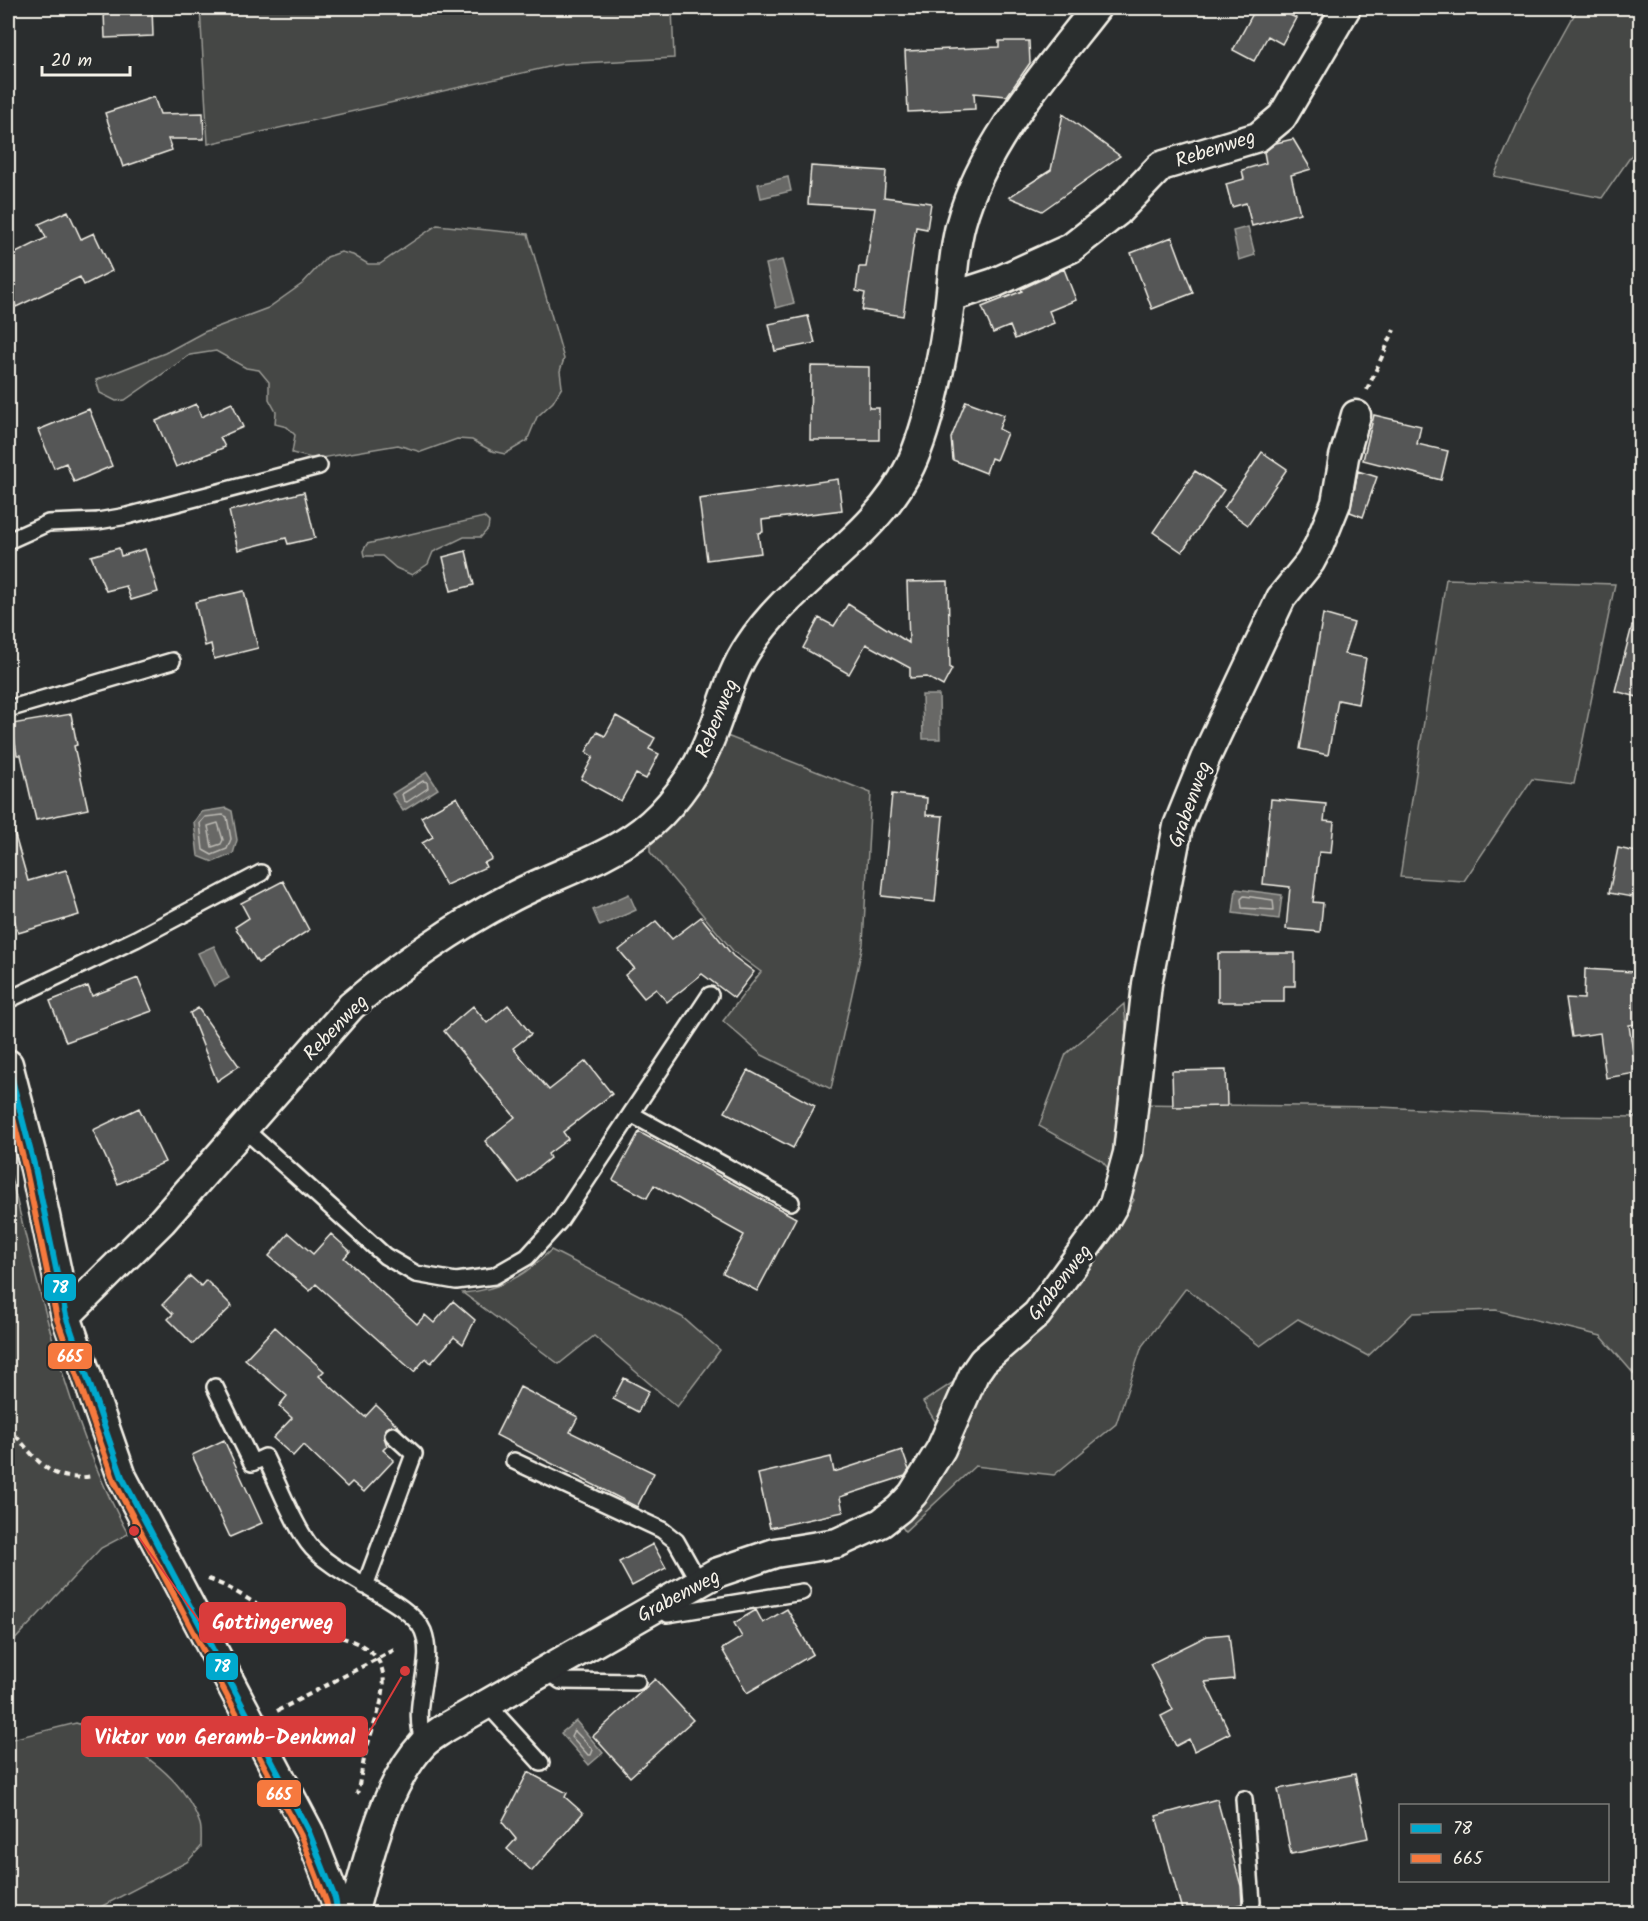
<svg xmlns="http://www.w3.org/2000/svg" width="1648" height="1921" font-family="Kalam,sans-serif">
  <style>
    .green { fill: #444645; stroke: #9c9c96; stroke-width: 1.5 }
    .water { fill: #676866; stroke: #9f9f9a; stroke-width: 1.5 }
    .lines { fill: none; stroke-linecap: round; stroke-linejoin: round }
    .shore { stroke: #bcbab4; stroke-width: 1.5 }
    .building { fill: #555756; stroke: #f4f1e8; stroke-width: 1.5 }
    .lane-casing { stroke: #f4f1e8; stroke-width: 20 }
    .street-casing { stroke: #f4f1e8; stroke-width: 33 }
    .path { stroke: #f4f1e8; stroke-width: 4; stroke-dasharray: 6 4.5; stroke-linecap: butt }
    .lane { stroke: #2a2d2e; stroke-width: 15 }
    .street { stroke: #2a2d2e; stroke-width: 28 }
    .bus-1-casing { stroke: #2a2d2e; stroke-width: 10 }
    .bus-2-casing { stroke: #2a2d2e; stroke-width: 10 }
    .bus-1 { stroke: #00a9ce; stroke-width: 6 }
    .bus-2 { stroke: #f6793e; stroke-width: 6 }
    .labels { text-anchor: middle; stroke-width: 6; stroke-linejoin: round; paint-order: stroke }
    .street-label { font-size: 20px; fill: #f4f1e8; stroke: #2a2d2e }
    .leader { fill: none; stroke: #d93c3b; stroke-width: 2 }
    .callout-dot { fill: #d93c3b; stroke: #2a2d2e; stroke-width: 2 }
    .callout { fill: #d93c3b; stroke: #d93c3b; stroke-width: 2 }
    .callout-label { font-size: 21px; text-anchor: middle; font-weight: bold; fill: #fff }
    .line-badge { stroke: #2a2d2e; stroke-width: 2 }
    .badge-label { font-size: 16px; text-anchor: middle; font-weight: bold; fill: #fff }
  </style>
  <rect width="100%" height="100%" fill="#2a2d2e"/>
  <filter id="ink" filterUnits="userSpaceOnUse"><feTurbulence type="fractalNoise" baseFrequency=".0167" numOctaves="2"/><feDisplacementMap in="SourceGraphic" scale="12" xChannelSelector="R" yChannelSelector="G"/><feConvolveMatrix kernelMatrix="1 2 1 2 8 2 1 2 1" color-interpolation-filters="sRGB"/></filter>
  <g filter="url(#ink)">
    <path class="green" d="M200,8H672L674,58L562,64L208,144Z
      M1578,8H1640V143L1602,198L1494,176L1531,93Z
      M437,225L528,234L564,359L560,371L562,387L553,402L537,417L527,441L505,454L492,451L472,440L457,439L421,452L398,445L315,459L292,453L295,435L287,427L275,424L276,412L269,399V382L259,370L246,368L216,351L190,355L125,400L116,401L100,393L96,380L165,353L204,332L268,308L302,284L327,257L341,252L353,255L368,264H380Z
      M484,517L489,522L488,529L481,537H464L433,552L428,564L412,575L396,568L382,556H364L363,551L367,544Z
      M1446,579L1615,584L1574,784L1532,779L1464,881L1400,877Z
      M727,736L871,793L863,944L831,1089L762,1055L723,1021L761,972L734,952L650,852V844C685,818 711,776 727,736Z
      M1124,1004L1133,1104L1380,1107L1557,1116L1640,1117V1381L1601,1336L1496,1310L1413,1313L1368,1356L1298,1319L1260,1346L1186,1288L1142,1346L1116,1424L1054,1475L975,1466L905,1531L900,1524L950,1445L923,1402L1056,1315L1134,1200L1102,1161L1039,1126L1066,1054Z
      M8,1165C38,1285 68,1425 128,1534L101,1548L8,1647Z
      M551,1250L682,1317L720,1350L677,1407L594,1336L559,1364L463,1293C500,1290 525,1276 551,1250Z
      M76,1723C125,1739 182,1771 200,1824C202,1830 201,1840 201,1847L187,1862L89,1913H8V1740Z"/>
    <path class="water" d="M788,177L791,191L761,198L758,184Z
      M1248,227L1255,255L1239,260L1233,231Z
      M782,260L794,303L776,308L766,264Z
      M922,695H939L940,739H923Z
      M427,772L438,789L403,811L392,794Z
      M226,808L232,811L237,840L233,854L213,862L198,856L194,822L201,812Z
      M1236,889L1282,895L1279,919L1233,913Z
      M629,894L636,910L600,926L593,910Z
      M214,946L229,978L214,986L198,953Z
      M576,1721L603,1753L589,1765L561,1733Z"/>
    <g class="lines">
      <path class="shore" d="M423,781L427,782L428,788L407,802L404,801L402,794Z
        M223,815L227,817L231,839L227,849L212,855L203,850L200,823L205,817Z
        M218,823L223,840L221,844L212,847L208,826Z
        M1244,896L1273,900L1274,910L1242,908L1241,899Z
        M574,1730L593,1750L591,1755H588L571,1736Z"/>
    </g>
    <path class="building" d="M118,8H152L153,36L105,38L104,12H118Z
      M1256,8H1276L1296,18L1282,44L1268,36L1254,61L1233,50Z
      M999,41H1029L1030,63L1007,96L974,93L975,109L908,112L905,51L999,47Z
      M154,97L160,114L203,113L204,139H168L172,150L123,167L105,113Z
      M1063,114L1120,156L1042,211L1009,197L1051,170Z
      M1293,139L1311,169L1291,175L1300,213L1252,226L1246,203L1232,207L1226,184L1244,179L1242,170L1266,163L1264,152L1276,143Z
      M811,166L886,171L884,197L931,203L927,229L916,227L903,316L862,310L865,293L856,291L859,267H866L875,208L808,204Z
      M68,211L81,239L94,233L112,271L84,285L80,277L16,307L8,289V257L46,238L39,224Z
      M1172,237L1193,293L1152,309L1131,253Z
      M1064,269L1076,300L1049,311L1054,323L1015,339L1010,326L993,333L982,307L1022,291L1021,289Z
      M808,316L815,343L775,351L769,324Z
      M811,366L869,367V408H879V440H810Z
      M966,401L1004,415L999,429L1007,433L996,460L991,458L986,473L953,460L951,438Z
      M232,403L243,427L220,437L225,447L176,467L156,421L196,404L201,417Z
      M89,409L112,466L74,482L66,463L54,468L38,430Z
      M1374,415L1421,426L1417,444L1448,451L1441,480L1363,460Z
      M1262,452L1287,469L1248,525L1224,508Z
      M1195,471L1224,490L1182,552L1153,532Z
      M1358,471L1377,477L1363,517L1350,512Z
      M838,479L842,510L762,520L763,532L758,533L761,553L707,560L699,499Z
      M304,492L315,538L288,544L286,538L238,550L229,511Z
      M119,548L121,556L145,549L158,592L131,600L126,586L106,591L91,556Z
      M466,551L474,585L451,591L443,557Z
      M948,581L950,668L952,669L943,686L927,677L910,678V668L866,644L849,674L803,648L819,618L834,626L848,604L909,643L907,582Z
      M244,591L258,648L214,659L211,644L205,646L195,602Z
      M1323,614L1354,623L1344,654L1366,658L1358,704L1338,700L1328,755L1300,749Z
      M1632,626L1641,627V698L1615,691Z
      M71,714L77,745L74,746L88,809L36,820L21,755H17L12,724Z
      M616,716L655,738L649,749L659,754L646,779L636,774L621,801L581,779L593,757L586,752L597,732L605,736Z
      M892,794L927,798L926,815L943,816L935,902L882,896Z
      M457,797L492,859L484,863L486,867L446,885L422,843L433,837L421,817Z
      M1271,799L1326,804L1324,821L1334,822L1331,853L1319,852L1313,902L1323,903L1320,932L1286,929L1290,887L1263,884Z
      M14,832L28,881L66,870L79,915L18,933L8,897V833Z
      M1618,848L1641,853L1632,897L1609,893Z
      M283,881L309,930L258,963L235,927L249,918L241,903Z
      M701,917L733,956L754,972L734,998L702,974L667,1002L656,989L644,998L625,975L634,968L619,950L656,921L672,939Z
      M1218,953H1295V986H1284V1002H1218Z
      M1585,969L1634,972L1641,1023L1629,1025L1636,1073L1606,1078L1600,1033L1572,1037L1566,998L1584,999Z
      M138,978L152,1011L66,1042L50,1001L88,986L92,996Z
      M508,1005L531,1034L513,1048L549,1090L586,1061L612,1094L563,1132L568,1139L548,1154L550,1158L519,1183L485,1141L515,1117L444,1031L473,1006L487,1023Z
      M198,1008L239,1066L217,1081L190,1013Z
      M748,1070L815,1106L793,1148L725,1112Z
      M1226,1070L1227,1106L1173,1107L1172,1071Z
      M139,1108L165,1162L118,1184L93,1130Z
      M639,1132L796,1218L757,1291L723,1273L744,1235L654,1185L647,1198L613,1180Z
      M289,1233L313,1254L331,1234L350,1251L344,1258L417,1324L425,1315L434,1323L453,1301L475,1320L463,1344L454,1337L431,1363L426,1358L414,1372L316,1284L310,1291L269,1256Z
      M190,1276L201,1286L206,1280L232,1306L193,1344L168,1319L173,1314L163,1304Z
      M275,1327L324,1371L319,1376L365,1417L376,1405L400,1428L391,1426L385,1429L384,1437L387,1446L383,1450L394,1460L364,1492L352,1482L347,1487L303,1445L293,1456L273,1438L292,1418L279,1406L287,1396L245,1359Z
      M624,1378L649,1391L638,1412L613,1399Z
      M520,1387L578,1417L570,1432L654,1473L637,1507L496,1435Z
      M224,1440L262,1523L230,1537L192,1455Z
      M902,1450L909,1470L905,1476L840,1497L843,1512L770,1528L758,1474L831,1457L834,1472Z
      M653,1544L666,1568L632,1586L619,1562Z
      M787,1609L813,1654L747,1693L722,1649L742,1637L734,1623L756,1610L763,1623Z
      M1229,1634L1234,1679L1205,1682L1230,1733L1194,1751L1189,1739L1176,1746L1161,1716L1173,1710L1150,1664L1207,1636Z
      M655,1679L693,1720L630,1777L593,1736Z
      M528,1772L567,1793L565,1797L583,1813L532,1871L507,1849L516,1839L502,1822Z
      M1355,1774L1368,1838L1291,1854L1278,1789Z
      M1217,1799L1241,1886L1242,1904L1220,1910L1221,1914H1183L1156,1816Z"/>
    <g class="lines">
      <g class="lane-casing">
        <path id="lane" d="M8,541L48,523L98,521L127,516L319,466
          M8,709L172,661
          M8,1000L136,939L261,873
          M631,1114L791,1202
          M243,1128L385,1256L416,1274L456,1281L494,1276L527,1257L559,1222L710,995
          M215,1387L252,1463L265,1457C278,1483 291,1519 308,1543C332,1576 411,1601 423,1631C436,1664 409,1704 424,1743
          M514,1461L662,1530L676,1541L699,1582
          M365,1586L414,1454L393,1435
          M660,1603L668,1614L802,1592
          M545,1670L561,1681L637,1682
          M487,1704L541,1763
          M1244,1799L1252,1902L1249,1914"/>
      </g>
      <g class="street-casing">
        <path id="street" d="M951,297L994,283L1071,248L1117,212L1161,166L1258,137L1282,117L1346,8
          M8,1064L35,1168L66,1316L122,1477L309,1832L335,1898L338,1914
          M66,1316L162,1221L351,1006C396,968 456,926 508,899C552,875 603,861 642,831C668,811 693,778 706,748C722,714 728,677 749,646C794,577 874,541 910,466C930,424 945,347 950,301C953,275 954,248 961,223C982,145 1047,71 1096,8
          M353,1914C368,1860 384,1786 423,1744C429,1738 438,1733 445,1728L716,1573L775,1553L837,1543L881,1523L899,1509L913,1494L941,1449L974,1374L983,1361L1037,1314L1102,1225L1114,1204L1128,1153L1147,984L1178,826L1205,759L1281,598L1310,562L1319,545L1336,503L1344,457L1356,415"/>
      </g>
      <path class="path" d="M1367,390L1394,330
        M8,1428C38,1457 45,1484 92,1476
        M208,1579C240,1590 264,1612 294,1625C316,1634 343,1634 364,1647C401,1669 376,1714 368,1744C363,1760 361,1777 357,1794
        M277,1711L394,1650"/>
      <use href="#lane" class="lane"/>
      <use href="#street" class="street"/>
      <g class="bus-1-casing">
        <path id="bus-1" d="M8,1064L35,1168L66,1316L122,1477L309,1832L335,1898L338,1914"/>
      </g>
      <g class="bus-2-casing">
        <path id="bus-2" d="M8,1098L26,1170L57,1319L114,1481L301,1836L326,1901L329,1914"/>
      </g>
      <use href="#bus-1" class="bus-1"/>
      <use href="#bus-2" class="bus-2"/>
    </g>
  </g>
  <g class="labels">
    <g class="street-label">
      <text transform="translate(1215 148) rotate(-18)" y="7">Rebenweg</text>
      <text transform="translate(716 718) rotate(-68)" y="7">Rebenweg</text>
      <text transform="translate(1189 804) rotate(-70)" y="7">Grabenweg</text>
      <text transform="translate(335 1027) rotate(-46)" y="7">Rebenweg</text>
      <text transform="translate(1059 1282) rotate(-52)" y="7">Grabenweg</text>
      <text transform="translate(678 1595) rotate(-28)" y="7">Grabenweg</text>
    </g>
  </g>
  <path class="leader" d="M134 1531L200 1622M405 1671L367 1736"/>
  <g class="callout-dot">
    <circle cx="134" cy="1531" r="6"/>
    <circle cx="405" cy="1671" r="6"/>
  </g>
  <g class="callout">
    <rect x="200" y="1603" width="145" height="39" rx="6"/>
    <rect x="82" y="1717" width="285" height="39" rx="6"/>
  </g>
  <g class="callout-label">
    <text x="273" y="1629">Gottingerweg</text>
    <text x="225" y="1744">Viktor von Geramb-Denkmal</text>
  </g>
  <g class="line-badge">
    <rect x="43" y="1273" width="34" height="29" rx="6" fill="#00a9ce"/>
    <rect x="47" y="1342" width="46" height="28" rx="6" fill="#f6793e"/>
    <rect x="205" y="1652" width="34" height="29" rx="6" fill="#00a9ce"/>
    <rect x="256" y="1779" width="46" height="29" rx="6" fill="#f6793e"/>
  </g>
  <g class="badge-label">
    <text x="60" y="1293">78</text>
    <text x="70" y="1362">665</text>
    <text x="222" y="1672">78</text>
    <text x="279" y="1800">665</text>
  </g>
  <rect width="1648" height="1921" fill="none" stroke="#2a2d2e" stroke-width="30"/>
  <rect x="15" y="15" width="1618" height="1891" fill="none" stroke="#f4f1e8" stroke-width="2" filter="url(#ink)"/>
  <rect x="1399" y="1804" width="210" height="78" fill="#2a2d2e" stroke="#7b7b78" stroke-width="1.5"/>
  <rect x="1411" y="1824" width="30" height="9" fill="#00a9ce" stroke="#7b7b78" stroke-width="1.5"/>
  <text x="1453" y="1834" font-size="18" fill="#f4f1e8">78</text>
  <rect x="1411" y="1854" width="30" height="9" fill="#f6793e" stroke="#7b7b78" stroke-width="1.5"/>
  <text x="1453" y="1864" font-size="18" fill="#f4f1e8">665</text>
  <path d="M42 66v9h88v-9" fill="none" stroke="#f4f1e8" stroke-width="3"/>
  <text x="51" y="66" font-size="18" fill="#f4f1e8" stroke="#2a2d2e" stroke-width="4.5" paint-order="stroke">20 m</text>
</svg>
